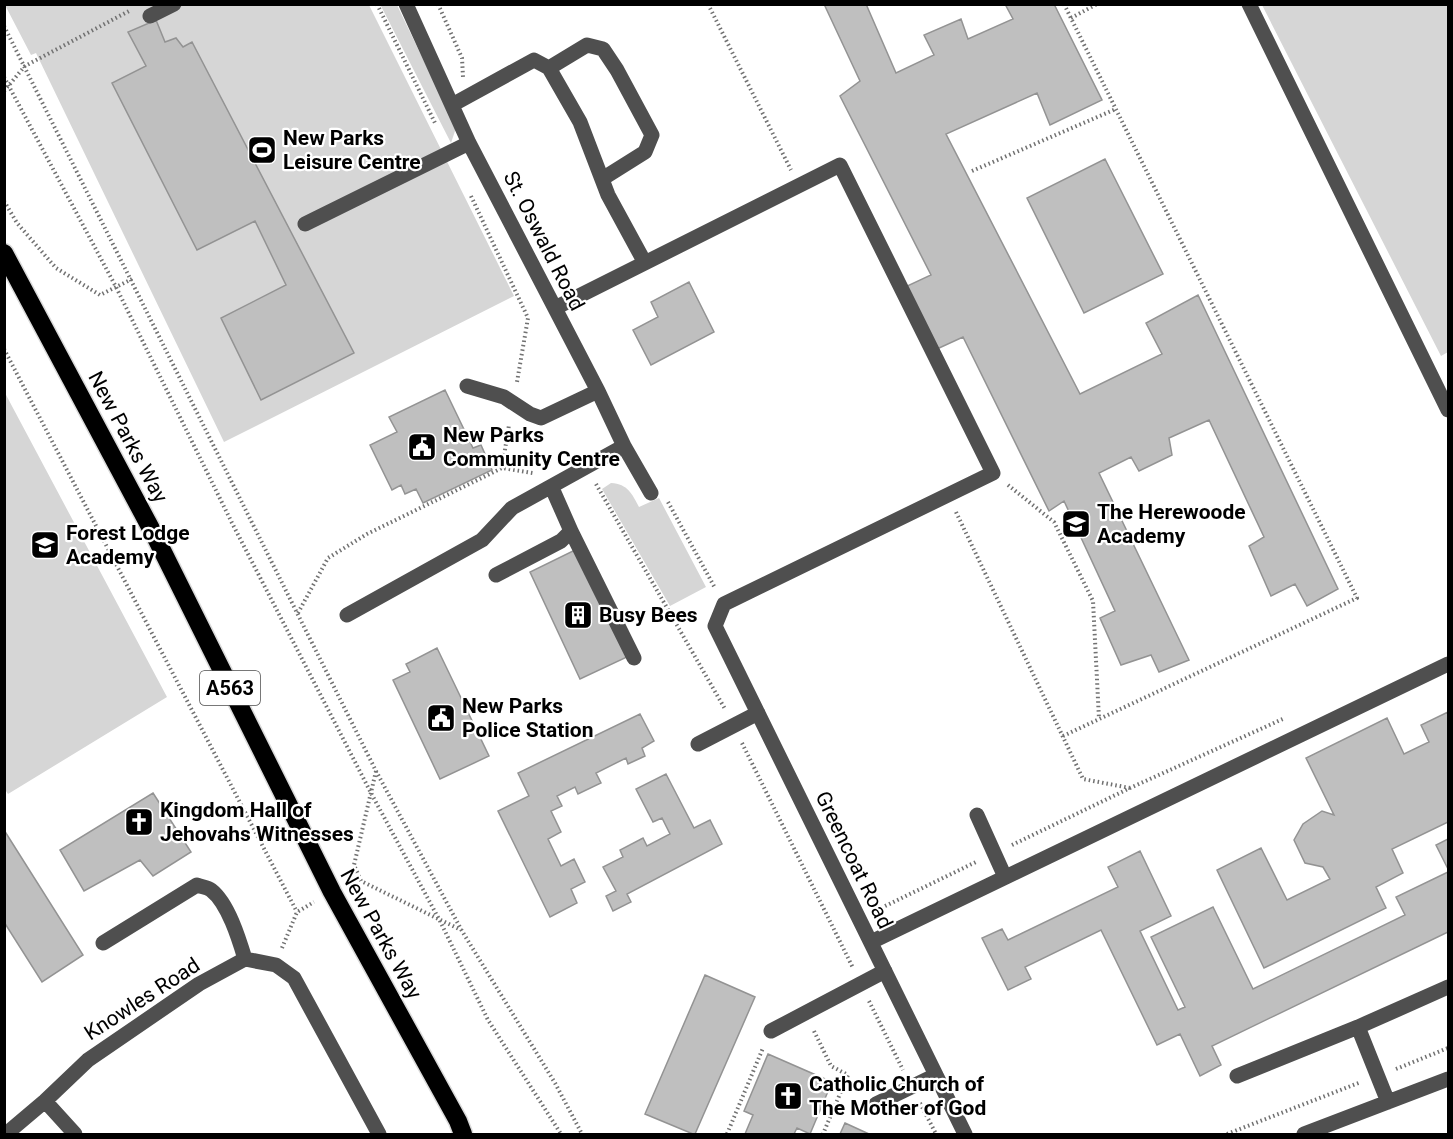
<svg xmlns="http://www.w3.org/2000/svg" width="1453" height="1139" font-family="Roboto,sans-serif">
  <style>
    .green { fill: #d6d6d6 }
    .building { fill: #bfbfbf; stroke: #939393; stroke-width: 1.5 }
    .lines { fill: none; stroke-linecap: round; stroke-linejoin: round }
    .highway-casing { stroke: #dbdbdb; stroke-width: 21 }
    .path { stroke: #717171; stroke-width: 4; stroke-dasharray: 1.5 3; stroke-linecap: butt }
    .minor { stroke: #4f4f4f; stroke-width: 15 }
    .highway { stroke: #000; stroke-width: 18 }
    .labels { text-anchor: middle; stroke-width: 4.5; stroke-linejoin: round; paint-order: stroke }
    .shield { fill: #fff; stroke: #4c4c4c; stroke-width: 1.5 }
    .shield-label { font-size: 20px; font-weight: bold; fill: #000 }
    .poi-label { font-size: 21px; font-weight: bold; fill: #000; stroke: #fff; text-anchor: start }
    .street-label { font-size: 21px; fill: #000; stroke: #fff }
  </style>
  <rect width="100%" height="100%" fill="#fff"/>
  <path class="green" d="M5,5H369L514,296L224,442L36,53L31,55Z
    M384,5H397L456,128L451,143L381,6Z
    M1262,5H1448V352L1441,356Z
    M5,393L167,697L8,794L4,788Z
    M611,483C628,484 632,494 639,507L659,498L706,587L670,606L602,489Z"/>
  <path class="building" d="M824,4H866L896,73L934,55L924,35L961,19L968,39L1013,19L1005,4H1054L1102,100L1050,125L1037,93L946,134L1080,394L1162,354L1146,323L1198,295L1338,589L1307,606L1295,584L1271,596L1249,546L1264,537L1209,420L1169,438L1172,455L1139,471L1131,457L1099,473L1189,660L1159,672L1151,655L1121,665L1100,618L1115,611L1064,501L1049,511L963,337L937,349L905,287L931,275L840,96L860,81Z
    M156,20L165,42L176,38L183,47L192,42L354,353L261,400L221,318L286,285L255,221L197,250L112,83L146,66L128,32Z
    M1105,159L1163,274L1084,313L1027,198Z
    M689,282L714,332L651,365L633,330L658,317L651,302Z
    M445,390L473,448L481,445L492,470L423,503L416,489L405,494L401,485L392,490L370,445L397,432L389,417Z
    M575,550L627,657L580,679L530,572Z
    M437,648L489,756L440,779L393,680L410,672L406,664Z
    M1448,712V822L1392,849L1403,873L1376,887L1386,908L1264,968L1217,870L1261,848L1287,900L1330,879L1323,867L1305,863L1294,840L1303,824L1322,811L1334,815L1306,758L1387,718L1404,754L1429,742L1421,725Z
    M640,714L654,741L642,748L645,756L628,764L626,758L596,773L601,783L578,794L575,787L557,796L562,806L551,811L561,832L548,839L561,866L574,859L585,882L571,889L577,903L550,917L498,811L529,796L518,773Z
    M666,774L694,828L710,820L722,844L627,894L631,902L613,911L606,896L616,891L603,867L623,857L620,850L643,838L647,846L670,834L662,818L653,822L636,789Z
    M153,793L191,852L153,876L140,860L84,891L60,850Z
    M4,830L83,955L42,982L4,922Z
    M1448,839V869L1436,845Z
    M1140,851L1171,916L1140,931L1178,1010L1185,1007L1151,937L1213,907L1253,989L1405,915L1396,897L1448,872V932L1212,1046L1221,1065L1200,1076L1180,1034L1157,1045L1101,930L1025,967L1031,979L1008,990L982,938L1002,929L1008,940L1118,887L1108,867Z
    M705,975L755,997L695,1134H693L645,1114Z
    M768,1054L832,1082L810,1134L797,1128L794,1134H745L753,1115L744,1111Z
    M845,1123L869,1134H840Z"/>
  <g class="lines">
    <g class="highway-casing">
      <path id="highway" d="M4,253L157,540L332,892L458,1121L463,1134"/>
    </g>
    <path class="path" d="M377,4L436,125
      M438,4L462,58L463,77
      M708,4L791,170
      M1071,18L1097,4
      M4,26L376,771L462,931L555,1083L582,1134
      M4,77L116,287L232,523L371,793L440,921L488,1020L561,1134
      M4,91L25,66L131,10
      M972,171L1116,109
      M471,196L528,318L517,382
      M4,201L17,223L56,268L100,295L132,279
      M4,349L297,912
      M502,468L509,425
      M596,484L725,709
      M1008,485L1054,522L1093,601L1099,719
      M668,502L715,588
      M956,512L1083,779L1130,788
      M298,613L328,558L367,534L502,468L533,473
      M1063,736L1357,598L1064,4
      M742,743L853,968
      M376,771L354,865L361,881L461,930
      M1012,845L1130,788L1285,718
      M877,910L978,861
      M282,948L297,912L314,902
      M869,1001L903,1070
      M814,1031L831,1066L848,1075L823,1134
      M1396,1069L1448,1048
      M920,1103L936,1134
      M727,1134L763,1048
      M1227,1134L1361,1082"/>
    <path class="minor" d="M406,4L469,143L598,391L624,446L651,493
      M1249,4L1448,410
      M150,16L174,4
      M549,68L587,45L603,49L617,70L652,135L645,152L602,179
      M452,105L534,60L549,68L580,122L608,195L645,263
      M305,224L469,143
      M555,308L840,165L993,473L724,604L715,626L965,1134
      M467,386L504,397L530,414L541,418L598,391
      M571,531L634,658
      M496,575L561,541L571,531L552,488
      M347,615L482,540L512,508L624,446
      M698,744L758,713
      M977,815L1005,877
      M871,942L1448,664
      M103,943L197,885C201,887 207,887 211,890C228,903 239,939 245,959
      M1358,1027L1388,1102
      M771,1031L885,971
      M1237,1076L1358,1027L1448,987
      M45,1101L75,1134
      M876,1104L936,1075
      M6,1134L45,1101L88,1060L199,984L245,959L276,965L294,978L379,1134
      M1304,1134L1448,1079"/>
    <use href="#highway" class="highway"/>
  </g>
  <defs>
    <g id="stadium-square" transform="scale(1.5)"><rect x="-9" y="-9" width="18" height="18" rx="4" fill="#000" stroke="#fff"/><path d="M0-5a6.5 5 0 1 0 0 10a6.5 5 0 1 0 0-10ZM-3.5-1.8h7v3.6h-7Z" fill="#fff"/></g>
    <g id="civic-square" transform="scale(1.5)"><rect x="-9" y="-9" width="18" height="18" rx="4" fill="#000" stroke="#fff"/><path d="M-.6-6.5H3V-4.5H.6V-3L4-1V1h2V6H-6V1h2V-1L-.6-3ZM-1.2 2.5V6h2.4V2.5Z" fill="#fff"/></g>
    <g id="school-square" transform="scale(1.5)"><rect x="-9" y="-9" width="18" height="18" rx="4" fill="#000" stroke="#fff"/><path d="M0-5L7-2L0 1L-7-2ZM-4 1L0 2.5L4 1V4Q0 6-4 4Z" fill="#fff"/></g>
    <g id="building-square" transform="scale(1.5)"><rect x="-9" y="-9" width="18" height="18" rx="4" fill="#000" stroke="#fff"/><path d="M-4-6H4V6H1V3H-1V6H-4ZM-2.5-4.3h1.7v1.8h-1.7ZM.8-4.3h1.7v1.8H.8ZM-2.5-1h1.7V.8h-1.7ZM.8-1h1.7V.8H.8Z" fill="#fff"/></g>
    <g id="church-square" transform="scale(1.5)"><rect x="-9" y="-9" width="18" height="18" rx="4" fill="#000" stroke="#fff"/><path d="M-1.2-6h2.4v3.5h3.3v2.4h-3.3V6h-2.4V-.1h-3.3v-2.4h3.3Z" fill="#fff"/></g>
  </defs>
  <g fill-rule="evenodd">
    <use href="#stadium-square" x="262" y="150"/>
    <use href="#civic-square" x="422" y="447"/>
    <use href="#school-square" x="1076" y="524"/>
    <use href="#school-square" x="45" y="545"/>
    <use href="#building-square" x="578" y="615"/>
    <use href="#civic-square" x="441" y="718"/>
    <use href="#church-square" x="139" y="822"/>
    <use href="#church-square" x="788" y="1096"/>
  </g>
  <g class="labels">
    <rect class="shield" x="200" y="671" width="60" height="34" rx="4.5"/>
    <g class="shield-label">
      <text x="230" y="695">A563</text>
    </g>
    <g class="poi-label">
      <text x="283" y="145">New Parks<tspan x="283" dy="24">Leisure Centre</tspan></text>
      <text x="443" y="442">New Parks<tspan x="443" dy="24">Community Centre</tspan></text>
      <text x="1097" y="519">The Herewoode<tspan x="1097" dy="24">Academy</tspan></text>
      <text x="66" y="540">Forest Lodge<tspan x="66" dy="24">Academy</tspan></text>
      <text x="599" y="622">Busy Bees</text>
      <text x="462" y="713">New Parks<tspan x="462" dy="24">Police Station</tspan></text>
      <text x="160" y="817">Kingdom Hall of<tspan x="160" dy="24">Jehovahs Witnesses</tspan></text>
      <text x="809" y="1091">Catholic Church of<tspan x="809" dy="24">The Mother of God</tspan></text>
    </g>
    <g class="street-label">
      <text transform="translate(544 241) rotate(63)" y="7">St. Oswald Road</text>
      <text transform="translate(128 437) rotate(62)" y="7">New Parks Way</text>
      <text transform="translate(854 860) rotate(64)" y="7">Greencoat Road</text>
      <text transform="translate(381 934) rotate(61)" y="7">New Parks Way</text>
      <text transform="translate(142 999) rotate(-33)" y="7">Knowles Road</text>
    </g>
  </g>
  <rect width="1453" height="1139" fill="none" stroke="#000000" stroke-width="12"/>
</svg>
